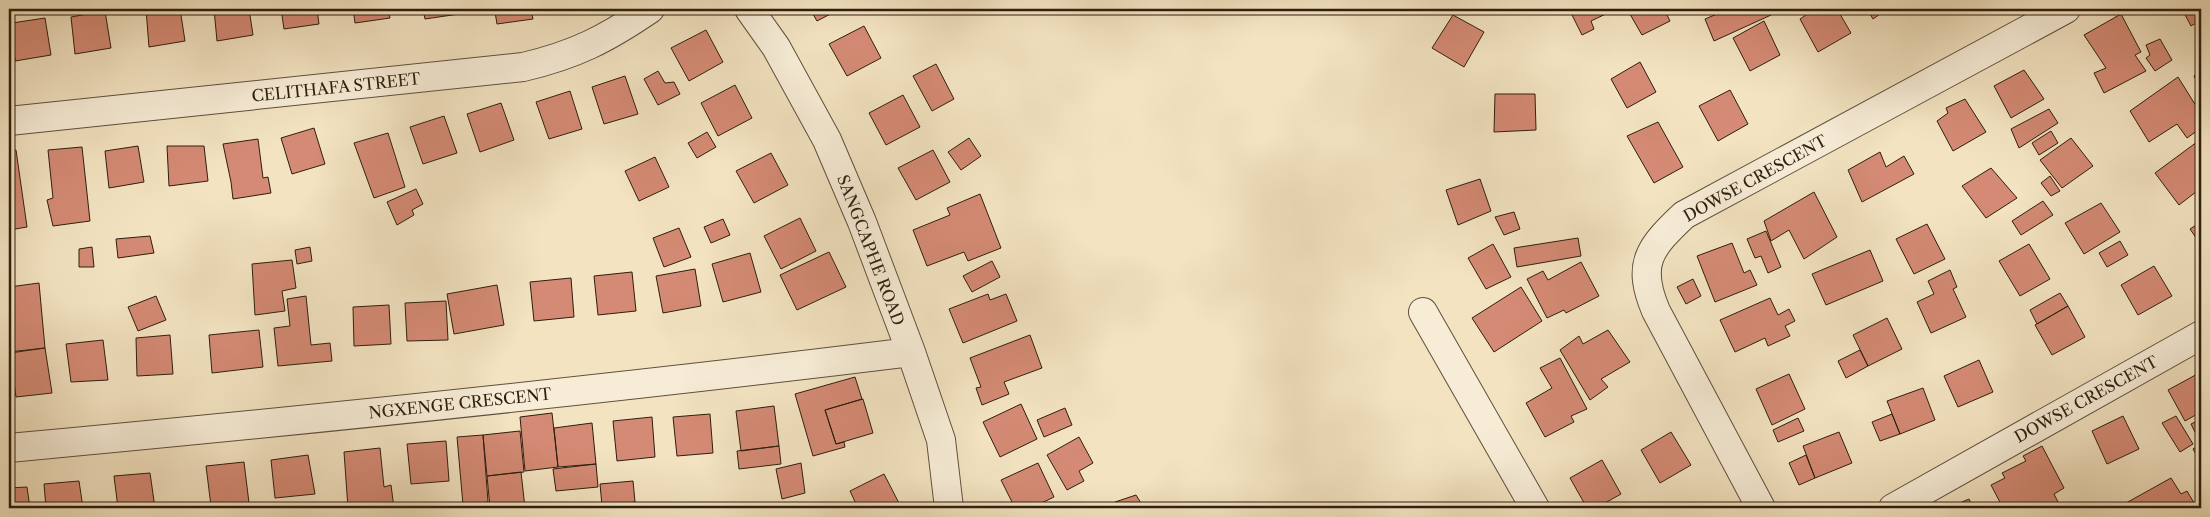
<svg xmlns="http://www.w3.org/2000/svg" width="2210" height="517" font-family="'Libre Caslon Text',serif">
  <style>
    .building { fill: #d48a74; stroke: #2e1e0f }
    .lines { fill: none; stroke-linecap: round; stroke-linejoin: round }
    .street-casing { stroke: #5f4f3c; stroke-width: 30 }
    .street { stroke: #f7edd7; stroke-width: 28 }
    .labels { text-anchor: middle; stroke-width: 5; stroke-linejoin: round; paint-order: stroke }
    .street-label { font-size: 16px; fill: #2e1e0f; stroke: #f7edd7 }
  </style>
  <rect width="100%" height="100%" fill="#f3e3c1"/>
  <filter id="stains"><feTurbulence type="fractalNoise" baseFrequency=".004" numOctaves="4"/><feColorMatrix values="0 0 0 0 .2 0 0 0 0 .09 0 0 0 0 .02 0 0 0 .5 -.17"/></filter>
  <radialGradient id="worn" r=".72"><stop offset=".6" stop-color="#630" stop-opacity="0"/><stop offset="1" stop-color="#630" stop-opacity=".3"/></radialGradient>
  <path class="building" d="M146,9H180L185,41L149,47Z
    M214,9H249L253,35L217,41Z
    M281,9H317L319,24L284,29Z
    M353,9H388L390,18L355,23Z
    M423,9H458L459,14L425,19Z
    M478,9H531L533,19L497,24L495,12L478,14Z
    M810,9H840L817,21Z
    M1569,9H1611L1612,11L1591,21L1594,29L1582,35Z
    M1627,9H1645L1647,11L1652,9H1664L1670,21L1642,35Z
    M1729,9H1768L1771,15L1714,41L1705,19Z
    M1815,9H1837L1851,33L1818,52L1800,19Z
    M1867,9H1887L1873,19Z
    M2182,9H2201V20L2191,26Z
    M105,11L111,48L75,54L71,17Z
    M2121,14L2141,52L2135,55L2146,71L2104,93L2094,73L2106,68L2084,35Z
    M1453,15L1484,32L1464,67L1432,48Z
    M45,18L51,55L15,61L12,23Z
    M1764,21L1780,55L1750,71L1733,38Z
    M864,26L881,58L847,76L829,44Z
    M706,30L723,62L689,81L671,48Z
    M2160,39L2172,60L2155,71L2146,58L2150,55L2146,45Z
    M1640,62L1656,92L1627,108L1611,79Z
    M936,64L954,99L932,111L913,76Z
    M2024,70L2044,99L2011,118L1994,86Z
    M658,71L665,83L674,82L680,94L658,105L644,79Z
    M2201,72V89L2194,76Z
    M625,76L638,114L604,124L592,87Z
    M2178,77L2201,114V128L2187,138L2177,124L2149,142L2130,111Z
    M735,85L752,118L718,136L701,103Z
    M1730,90L1748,124L1718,141L1699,106Z
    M570,91L582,129L549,139L536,102Z
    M1495,94H1535L1536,130L1494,132Z
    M903,95L920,127L886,145L869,113Z
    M1965,99L1986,132L1953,151L1937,121L1948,113L1946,108Z
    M501,103L514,140L480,152L467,114Z
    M2049,109L2058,123L2019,148L2011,129Z
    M444,116L457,153L423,164L410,127Z
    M1658,122L1683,167L1654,183L1627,136Z
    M314,128L325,164L292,174L281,138Z
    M2051,131L2058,143L2039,155L2032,143Z
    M707,132L716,147L697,158L688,143Z
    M388,133L405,187L374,198L354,143Z
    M969,138L981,156L961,170L948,152Z
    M2071,138L2093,166L2062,188L2040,160Z
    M258,139L263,178L268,177L271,193L233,199L231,182L223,144Z
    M2201,139V163L2197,167L2201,173V188L2179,205L2155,173Z
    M138,146L144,182L109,188L105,151Z
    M167,146H204L208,181L169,186Z
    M82,147L90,221L53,226L47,200L53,198L48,150Z
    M16,150L27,227L9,230V151Z
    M933,150L950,182L916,200L898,168Z
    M1880,152L1886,167L1904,156L1914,174L1862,202L1848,170Z
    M771,153L788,185L754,203L736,171Z
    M655,157L669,187L639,201L625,171Z
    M1991,168L2017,198L1986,218L1962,186Z
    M2050,176L2060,191L2051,196L2041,183Z
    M1480,179L1491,211L1458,225L1446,190Z
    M416,189L423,204L412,210L414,215L397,225L387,202Z
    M1814,192L1837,237L1804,259L1789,230L1771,241L1764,221Z
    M980,194L1001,248L968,261L964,252L927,266L913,230L950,215L947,208Z
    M2043,201L2053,215L2021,235L2012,221Z
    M2101,203L2120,232L2084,254L2065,223Z
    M1514,212L1520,229L1504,235L1495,217Z
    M800,218L816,251L781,269L764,236Z
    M723,219L730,235L711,243L704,227Z
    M2201,222V245L2190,229Z
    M1927,224L1945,259L1914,274L1896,239Z
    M679,228L691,257L664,267L653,238Z
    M1766,231L1781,267L1768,273L1761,256L1755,258L1747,239Z
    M150,236L154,253L118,258L116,239Z
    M1578,238L1581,256L1517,267L1514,248Z
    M2120,241L2128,255L2107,267L2099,253Z
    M1732,243L1744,273L1750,270L1757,285L1715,302L1697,256Z
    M1493,244L1511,277L1486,289L1468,258Z
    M2029,244L2050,279L2020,296L1999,261Z
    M92,247L94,267H79V249Z
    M310,247L312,261L297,264L295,250Z
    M1870,250L1883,281L1826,305L1812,274Z
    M829,252L846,287L797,310L780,275Z
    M750,253L761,292L723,302L712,264Z
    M292,260L296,288L282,291L285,311L255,315L252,264Z
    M992,261L1000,277L972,292L963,276Z
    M1581,262L1599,296L1566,313L1564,310L1547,318L1527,279L1543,271L1548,280Z
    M2154,266L2172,296L2138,315L2121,285Z
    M695,269L701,306L663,313L656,276Z
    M1950,270L1957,287L1953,289L1966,317L1931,333L1917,302L1934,294L1928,281Z
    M632,272L636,311L598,315L594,276Z
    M571,278L574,317L534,321L530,282Z
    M1693,279L1701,296L1686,304L1677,287Z
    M39,283L45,348L9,352V308H12L9,287Z
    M497,285L504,325L454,334L447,294Z
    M1521,287L1542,321L1494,352L1472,318Z
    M2060,293L2068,306L2037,324L2030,310Z
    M988,294L990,300L1006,294L1017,321L963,343L949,309Z
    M156,296L166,320L138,331L128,307Z
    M306,296L311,345L330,343L332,361L278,366L274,328L290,326L287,299Z
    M1770,298L1778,315L1789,309L1795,321L1785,326L1790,336L1768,346L1765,338L1735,352L1720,320Z
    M446,301L448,340L407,341L405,303Z
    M389,305L391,344L354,346L353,307Z
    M2068,306L2085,337L2052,355L2035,325Z
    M1887,318L1902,349L1868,366L1853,335Z
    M259,330L263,367L212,373L209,335Z
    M1608,330L1630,362L1601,379L1608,387L1590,400L1560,350L1579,336L1583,344Z
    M170,335L173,374L137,376L136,338Z
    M1030,335L1042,368L1004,382L1009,394L982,405L976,388L981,387L970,358Z
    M103,340L108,380L71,382L66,344Z
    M45,348L52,393L16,397L10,353Z
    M1860,350L1868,366L1846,378L1838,361Z
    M1560,358L1587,409L1571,416L1574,422L1545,437L1526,403L1552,388L1540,368Z
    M1979,360L1993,392L1958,407L1944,376Z
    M2201,372V412L2185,421L2168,390Z
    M1789,374L1805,409L1772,425L1756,389Z
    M855,377L862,399L825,410L836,444L844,442L845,447L813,456L795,394Z
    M1923,388L1935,420L1900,434L1887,401Z
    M9,392L12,417L9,418Z
    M863,399L873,433L836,444L825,410Z
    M1021,404L1037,439L1000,457L983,422Z
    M774,406L779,446L741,451L736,411Z
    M1065,408L1072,425L1044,437L1037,420Z
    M552,413L558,467L525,471L520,417Z
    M710,414L713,453L677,456L673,417Z
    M1892,414L1900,434L1880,441L1872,422Z
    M2123,416L2139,449L2107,464L2092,431Z
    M2176,416L2193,444L2180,452L2162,423Z
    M652,417L655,457L617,461L613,421Z
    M1798,418L1804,431L1778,442L1773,430Z
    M2201,419V439L2199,440L2191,424Z
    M592,423L596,464L558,467L554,428Z
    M520,431L524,472L487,476L483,435Z
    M1671,432L1691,465L1660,483L1641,450Z
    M1839,432L1852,463L1815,478L1803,446Z
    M483,435L488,502L463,505L457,437Z
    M1079,437L1093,463L1079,471L1084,481L1067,490L1047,455Z
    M446,441L449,481L411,484L407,444Z
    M2201,444V463L2193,449Z
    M779,446L781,464L739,469L737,451Z
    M2042,446L2064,488L2054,494L2058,502L2047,508L2045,503L2035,508H2003L1991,485L2005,478L2002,473L2026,461L2023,456Z
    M380,448L384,487L391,485L394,508H348L344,452Z
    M308,455L315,494L275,498L271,460Z
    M1806,455L1815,478L1799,485L1789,463Z
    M1602,460L1621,494L1596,508H1587L1570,478Z
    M244,462L249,503L211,506L206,466Z
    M801,463L805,493L782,499L776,469Z
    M1038,463L1054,497L1031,508H1015L1001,480Z
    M596,464L598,487L556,491L553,469Z
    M2201,467V481L2195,470Z
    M521,472L525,508H490L487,476Z
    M150,473L155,508H118L114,476Z
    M884,474L901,507L858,508L850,491Z
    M2171,478L2181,494L2187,491L2197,508H2129L2126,503Z
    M79,481L83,508H46L44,484Z
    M633,481L635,502L602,506L600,484Z
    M27,487L30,508H9V488Z
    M1136,495L1144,508H1118L1115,502Z
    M1969,499L1973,508H1948Z"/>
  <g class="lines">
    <g class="street-casing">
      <path id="street" d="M749,9L776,47L827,140L862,222L911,352L941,440L949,508
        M9,121L523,67C575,55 606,39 650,9
        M1423,312L1535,508
        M9,448C310,420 611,389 911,352
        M1761,508L1656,311C1636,264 1649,248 1684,215L2066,9
        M1893,508L2201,335"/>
    </g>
    <use href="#street" class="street"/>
  </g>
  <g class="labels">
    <g class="street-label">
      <text transform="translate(336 87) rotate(-6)" y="6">CELITHAFA STREET</text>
      <text transform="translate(1755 178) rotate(-29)" y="6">DOWSE CRESCENT</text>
      <text transform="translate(871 250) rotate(69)" y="6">SANGCAPHE ROAD</text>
      <text transform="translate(2086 399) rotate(-29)" y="6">DOWSE CRESCENT</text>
      <text transform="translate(460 403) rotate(-6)" y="6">NGXENGE CRESCENT</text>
    </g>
  </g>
  <rect width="2210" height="517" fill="none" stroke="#f3e3c1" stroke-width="30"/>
  <rect x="10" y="10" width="2190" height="497" fill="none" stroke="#2e1e0f" stroke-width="2.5"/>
  <rect x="15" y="15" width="2180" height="487" fill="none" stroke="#2e1e0f"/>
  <rect width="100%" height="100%" filter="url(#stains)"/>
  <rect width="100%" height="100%" fill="url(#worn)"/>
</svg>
